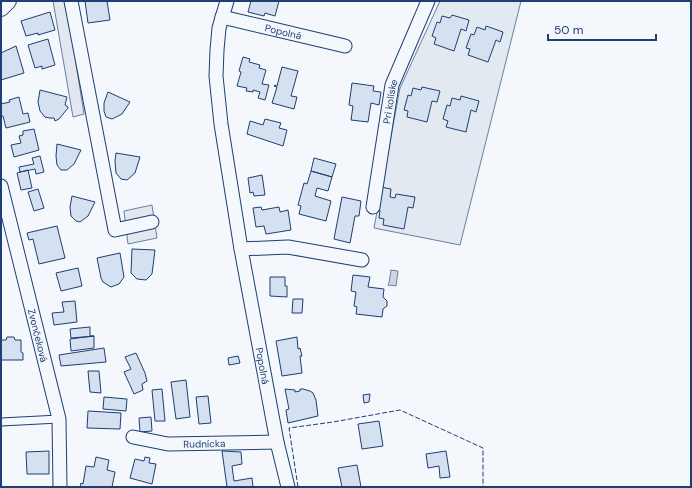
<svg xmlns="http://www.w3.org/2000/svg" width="692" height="488" font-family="'DM Sans',sans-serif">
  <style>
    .green { fill: #e3e9f0; stroke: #687fa3 }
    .parking { fill: #e3e8f0; stroke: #687fa3 }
    .water { fill: #cfd7e4; stroke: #687fa3 }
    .building { fill: #d5e0f0; stroke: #1d3f73 }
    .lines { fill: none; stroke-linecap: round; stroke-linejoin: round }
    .service-casing { stroke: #1d3f73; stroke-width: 9 }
    .minor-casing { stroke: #1d3f73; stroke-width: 15 }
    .tertiary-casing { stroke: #1d3f73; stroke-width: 18 }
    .service { stroke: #f4f7fb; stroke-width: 7 }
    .minor { stroke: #f4f7fb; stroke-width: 13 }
    .tertiary { stroke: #f4f7fb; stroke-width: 16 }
    .fence { stroke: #1d3f73; stroke-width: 1; stroke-dasharray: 5 2; stroke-linecap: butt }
    .labels { text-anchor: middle; stroke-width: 3; stroke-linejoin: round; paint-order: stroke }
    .street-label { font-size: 10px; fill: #1d3f73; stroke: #f4f7fb }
  </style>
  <rect width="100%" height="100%" fill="#f4f7fb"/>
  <path class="green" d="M440,1H521L460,245L374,228L400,88Z"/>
  <path class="parking" d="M53,1H66L84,114L73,117Z
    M152,205L157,238L128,244L124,211Z"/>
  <path class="water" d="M391,270L398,271L396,286L391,285L389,286L388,284L389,283Z"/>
  <path class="building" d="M85,1H107L110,20L88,23Z
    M251,1H279L275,16L265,13L264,16L248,12Z
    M50,12L55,30L38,35V33L26,36L21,21Z
    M452,15L469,20L466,31L461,29L454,51L434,44L436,38L432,36L437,22L440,23L442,16L450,18Z
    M486,26L503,32L500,42L496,40L488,62L468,55L470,49L466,48L471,34L474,35L477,27L485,30Z
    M48,39L55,65L42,69V66L35,68L28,45Z
    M16,46L24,73L1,80V53Z
    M243,57L250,59L249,62L260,65L259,68L266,70L262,84L269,85L265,100L258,98L260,92L253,90V92L246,91L247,88L237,86L241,72L239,71Z
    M282,67L298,71L291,96L297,97L294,109L272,103L277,87L274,86L275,85L277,86Z
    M352,83L374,86L373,91L381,92L379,105L371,103L368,122L351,120L353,106L349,105Z
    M422,87L440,91L437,102L432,101L427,122L407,117L408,111L404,110L408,95L411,96L413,88L421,90Z
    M40,90L67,97L65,105L68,107V108L59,119L55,121L54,118H50L45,117L40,111L38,102Z
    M108,92L130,102L122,114L112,119L106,117L104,111V103Z
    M461,96L479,101L476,112L471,110L466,132L446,127L448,121L443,119L447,105L450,106L452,98L460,100Z
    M19,97L23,114L28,113L30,122L6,128L3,116H1V104L10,102L9,100Z
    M265,119L281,123L279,128L287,130L283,146L247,134L250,121L263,125Z
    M34,129L39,150L14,157L11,145L21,143L19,136L23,135V131Z
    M57,144L81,150L74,164L67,170H61L57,165L56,156Z
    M116,153L140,157L135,173L127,180L121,179L116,173L115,161Z
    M40,156L44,172L36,174L35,169L20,172L19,167L34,164L32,158Z
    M314,158L336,164L332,177L311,171Z
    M28,170L32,188L21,190L17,173Z
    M311,171L332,177L328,191L317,188L315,196L331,201L326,221L299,214L301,206L298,205L304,183L307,184Z
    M262,175L265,195L254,196L253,192L250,193L248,178Z
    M381,187L391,189L390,197L395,198L396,194L415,197L413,208L408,207L404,229L383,225L384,219L379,218L380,210L377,209Z
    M38,189L44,208L34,211L28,192Z
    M72,196L95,202L88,216L80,222L76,221L71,216L70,207Z
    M342,197L361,201L359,216H355L350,243L334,239Z
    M261,207L262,210L279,207L280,212L288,210L291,230L266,234L264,226L256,227L253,208Z
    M57,226L65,258L39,264L33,239L29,240L27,233Z
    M132,249L155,250L152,274L146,280L137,279L131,273Z
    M120,253L124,277L119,284L111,287L103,282L101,278L97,258Z
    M78,268L82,286L61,291L56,273Z
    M353,275L370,277L368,287L384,289L383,297L387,301V306L383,309L382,317L356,314L357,307L354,306L356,292L351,291Z
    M270,277H285V286H287V297L270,296Z
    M293,299H303L302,313H292Z
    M75,301L77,322L54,325L52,313L64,312L62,302Z
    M90,327V336H94L71,338L70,329Z
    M94,336V348L71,351L70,339Z
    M7,337H14L15,340H21V352L23,353V360H1V340H6Z
    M297,337L298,349L300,348L302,356H300L302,373L282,376L276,341Z
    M104,348L106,362L61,366L59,355Z
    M136,353L145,373L147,381L142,384L143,390L134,394L124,372L131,369L125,357Z
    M238,356L240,363L229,365L228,358Z
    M88,371H99L101,393L90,392Z
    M186,380L190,417L176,419L171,382Z
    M162,389L165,421H155L152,390Z
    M285,389L295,390V392L300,391V389H303L310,391L313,393L316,400L318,416L288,423L286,410L289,409Z
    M370,394L369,402L364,403L363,395Z
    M208,396L211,423L199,424L196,397Z
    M104,397L127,399L126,411L103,409Z
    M88,411L121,413L120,429L87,428Z
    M151,417L152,431L140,432L139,418Z
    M379,421L383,446L362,449L358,424Z
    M49,451V474H27L26,452Z
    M222,451L241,452L242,464L232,466L234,481L252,478L253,487H227Z
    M446,451L450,477L440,478L439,466L428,468L426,454Z
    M96,457L109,460L107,470L115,472L112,487H80L81,483L83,484L86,466L94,467Z
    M145,457L150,458L149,463L156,464L152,484L130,478L135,459L144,461Z
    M357,465L361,487H342L338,468Z"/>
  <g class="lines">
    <g class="service-casing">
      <path id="service" d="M1,422L59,419"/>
    </g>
    <g class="minor-casing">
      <g id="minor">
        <path d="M71,1L115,230L152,222"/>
        <path id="s1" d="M227,1L219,28L217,50L216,76L221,124L241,249L277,442L288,487"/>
        <path id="s2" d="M222,17L345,46"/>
        <path id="s3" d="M1,186L59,419L60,487"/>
        <path id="s4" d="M373,207L392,85L428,1"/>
        <path d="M241,249L288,247L362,260"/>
        <path id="s5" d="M133,437L168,444L277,442"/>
      </g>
    </g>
    <g class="tertiary-casing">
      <path id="tertiary" d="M1,8L8,1"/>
    </g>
    <use href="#service" class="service"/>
    <use href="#minor" class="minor"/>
    <use href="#tertiary" class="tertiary"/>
    <path class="fence" d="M298,487L289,428L333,422L400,410L483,448V487"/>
  </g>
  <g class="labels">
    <g class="street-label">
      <text dy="4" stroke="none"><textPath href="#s2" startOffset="63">Popolná</textPath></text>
      <text dy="4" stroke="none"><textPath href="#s4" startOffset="107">Pri kolíske</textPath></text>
      <text dy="4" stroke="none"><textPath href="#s3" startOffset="154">Zvončeková</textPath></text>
      <text dy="4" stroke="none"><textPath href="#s1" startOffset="370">Popolná</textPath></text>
      <text dy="4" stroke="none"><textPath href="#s5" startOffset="72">Rudnícka</textPath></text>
    </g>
  </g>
  <rect width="692" height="488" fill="none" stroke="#1d3f73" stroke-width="4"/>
  <path d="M548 34v6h108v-6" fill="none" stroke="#1d3f73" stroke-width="2"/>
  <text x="554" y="34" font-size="12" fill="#1d3f73" stroke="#f4f7fb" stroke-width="3" paint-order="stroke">50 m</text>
</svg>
